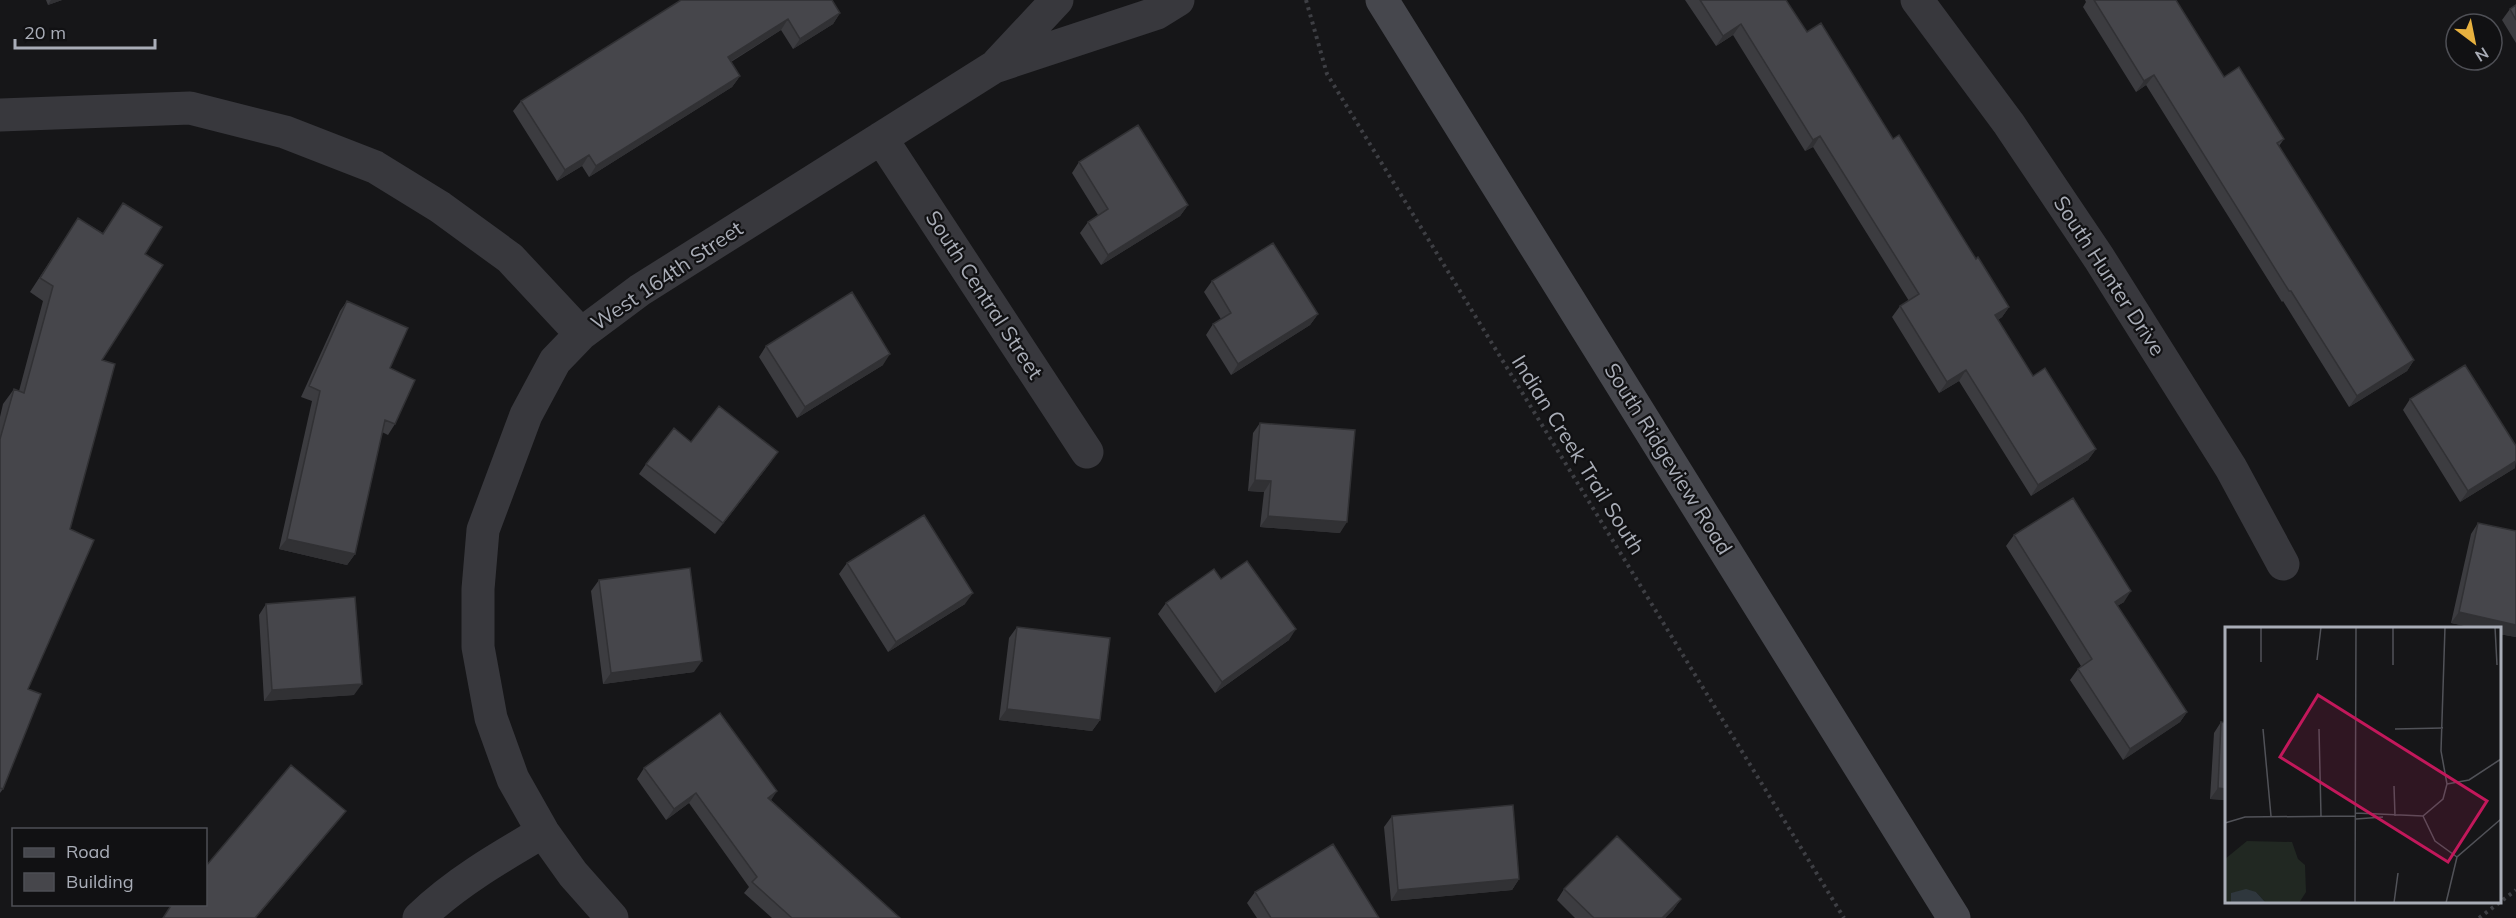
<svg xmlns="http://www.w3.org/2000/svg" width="2516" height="918" font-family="Mulish,sans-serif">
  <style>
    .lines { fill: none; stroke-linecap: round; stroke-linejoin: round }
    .path { stroke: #3e3f44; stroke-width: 4; stroke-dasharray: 3 4.5; stroke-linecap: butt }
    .minor { stroke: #38383d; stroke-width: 33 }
    .secondary { stroke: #46474d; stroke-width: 33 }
    .wall { fill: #3c3c40 }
    .shaded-wall { fill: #313134 }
    .building { fill: #46464b; stroke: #313134; stroke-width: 1.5 }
    .labels { text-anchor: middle; stroke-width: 4.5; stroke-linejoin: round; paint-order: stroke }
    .street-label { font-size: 21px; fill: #a9adb7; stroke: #111113 }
    .inset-road { fill: none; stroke: #515258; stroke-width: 1.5 }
    .view { fill: #c2185b; fill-opacity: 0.15; stroke: #c2185b; stroke-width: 3 }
    .inset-edge { fill: none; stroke: #a9adb7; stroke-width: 3 }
  </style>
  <rect width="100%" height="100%" fill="#161618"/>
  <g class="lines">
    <path class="path" d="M1306,0L1327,74L1844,918
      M2479,918L2516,890"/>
    <path class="minor" d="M1917,0L2009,124L2099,258L2231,468L2283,564
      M998,63L1057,0
      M0,115L190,108L285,132L375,167L440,207L510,258L581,334
      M881,138L1087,452
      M419,918C455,883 500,857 543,832
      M612,918L573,874L543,832L513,779L491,718L478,647V589L483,530L526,415L555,361L581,334L640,290L994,67L1157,13L1178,0"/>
    <path class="secondary" d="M1382,0L1954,918"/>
  </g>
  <path class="wall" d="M46,0H62L48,5Z
    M681,0L840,13L833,24L793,49L781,30L731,62L740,76L732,87L589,177L582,166L557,181L513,111L521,101Z
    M1685,0H1786L1807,32L1893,139L2009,307L2002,317L1998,320L2033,376L2096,449L2088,460L2031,496L1959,381L1939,393L1892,317L1900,306L1909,301L1813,147L1805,151L1733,35L1716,46Z
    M2085,0H2176L2224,77L2284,139L2279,146L2414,360L2407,371L2349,407L2283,301L2282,302L2146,85L2136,92L2083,7L2086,2Z
    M2516,5V43L2502,20L2510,9Z
    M1079,162L1188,205L1180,216L1101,265L1080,233L1088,222L1098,215L1072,173Z
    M123,203L145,254L102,360L28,689L3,789L0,793V417L3,404L14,389L19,391L43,301L30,292L78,218L103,233Z
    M1212,281L1318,314L1310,325L1231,375L1206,335L1213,324L1221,319L1204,292Z
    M347,301L390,368L395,424L388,435L382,432L355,554L347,565L279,549L312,401L301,397L340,311Z
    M766,346L883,365L797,418L759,357Z
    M2410,399L2515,468L2460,502L2403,410Z
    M1260,423L1340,533L1260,527L1264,492L1248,491L1253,433Z
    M691,442L771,462L715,534L639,474L646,464Z
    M2478,523L2516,637L2499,634V628H2476L2451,623L2471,534Z
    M2014,535L2124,602L2117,606L2187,712L2180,722L2123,760L2070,680L2078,669L2081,666L2006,546Z
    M847,563L965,604L888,652L839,574Z
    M1221,579L1289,640L1215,693L1158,614L1166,603Z
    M599,580L694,672L603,684L591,591Z
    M266,604L354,695L264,701L259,615Z
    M1017,627L1100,720L1092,731L999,720L1009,638Z
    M2221,722L2226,723V800L2210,799L2214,733Z
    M644,768L771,800L900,918H772L744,893L749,887L689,803L666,820L637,779Z
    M1392,816L1519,879L1512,890L1391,901L1384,827Z
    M1564,889L1681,899L1673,910L1665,918H1575L1557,900Z
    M1255,892L1379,918H1257L1247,903Z"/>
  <path class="shaded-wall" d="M51,0H62L48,5Z
    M840,13L833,24L793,49L800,39Z
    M788,19L781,30L720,68L728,57Z
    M1741,24L1733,35L1716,46L1723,36Z
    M2154,75L2146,85L2136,92L2144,81Z
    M740,76L732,87L589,177L596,166Z
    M1820,136L1813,147L1805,151L1813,140Z
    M589,155L582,166L557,181L565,170Z
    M1188,205L1180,216L1101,265L1108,255Z
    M2009,307L2002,317L1988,326L1995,315Z
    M1318,314L1310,325L1231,375L1238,364Z
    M890,354L883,365L797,418L805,407Z
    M2414,360L2407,371L2349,407L2357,396Z
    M1966,370L1959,381L1939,393L1947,382Z
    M2096,449L2088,460L2031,496L2038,485Z
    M778,452L771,462L715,534L723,523Z
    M2516,461L2515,468L2460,502L2468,491Z
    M1255,480L1271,481L1264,492L1248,491Z
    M1268,516L1347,522L1340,533L1260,527Z
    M287,539L355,554L347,565L279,549Z
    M2131,591L2124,602L2107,612L2115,602Z
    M973,593L965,604L888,652L896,642Z
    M2459,612L2516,625V637L2499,634V628H2476L2451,623Z
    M1296,629L1289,640L1215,693L1222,682Z
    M702,661L694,672L603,684L611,673Z
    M362,684L354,695L264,701L272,690Z
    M1007,709L1100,720L1092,731L999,720Z
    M2187,712L2180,722L2123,760L2130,749Z
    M2218,788L2226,789V800L2210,799Z
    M777,791L770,802L768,798Z
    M696,793L689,803L666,820L674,809Z
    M346,811L338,821L256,918H255Z
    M1519,879L1512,890L1391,901L1398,890Z
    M1681,899L1673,910L1665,918H1662Z"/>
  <path class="building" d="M681,0H832L840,13L800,39L788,19L728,57L740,76L596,166L589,155L565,170L521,101Z
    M1700,0H1786L1807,32L1821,23L1893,139L1899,135L1976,259L1978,257L2009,307L1995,315L2033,376L2045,368L2096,449L2038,485L1966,370L1947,382L1900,306L1919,294L1820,136L1813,140L1741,24L1723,36Z
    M2094,0H2176L2224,77L2239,67L2284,139L2277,143L2414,360L2357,396L2291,291H2289L2154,75L2144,81Z
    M2516,5V20L2510,9Z
    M1138,125L1188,205L1108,255L1088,222L1108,209L1079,162Z
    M123,203L162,227L145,254L163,265L102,360L115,364L70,529L94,540L28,689L41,694L3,789L0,788V439L14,389L24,393L53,286L40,278L78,218L103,234Z
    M1273,243L1318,314L1238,364L1213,324L1231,313L1212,281Z
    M852,292L890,354L805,407L766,346Z
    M347,301L408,328L390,368L415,380L395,424L385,420L355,554L287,539L320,391L309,386Z
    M2465,365L2516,446V461L2468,491L2410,399Z
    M719,406L778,452L723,523L646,464L674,428L691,442Z
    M1260,423L1355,430L1347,522L1268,516L1271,481L1255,480Z
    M2073,498L2131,591L2115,602L2187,712L2130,749L2078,669L2092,659L2014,535Z
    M924,515L973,593L896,642L847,563Z
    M2478,523L2516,531V625L2459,612Z
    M1247,561L1296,629L1222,682L1166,603L1214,569L1221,579Z
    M690,568L702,661L611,673L599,580Z
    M355,597L362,684L272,690L266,604Z
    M1017,627L1110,638L1100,720L1007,709Z
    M720,713L777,791L768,798L900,918H792L752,882L757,877L696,793L674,809L644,768Z
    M2221,722L2226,723V789L2218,788Z
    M291,765L346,811L255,918H163L172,904H206V866Z
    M1513,805L1519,879L1398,890L1392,816Z
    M1617,836L1681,899L1662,918H1594L1564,889Z
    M1333,844L1379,918H1271L1255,892Z"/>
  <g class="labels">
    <g class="street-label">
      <text transform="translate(667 276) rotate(-34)" y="7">West 164th Street</text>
      <text transform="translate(2109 276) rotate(57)" y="7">South Hunter Drive</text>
      <text transform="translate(984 295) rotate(57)" y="7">South Central Street</text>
      <text transform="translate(1578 455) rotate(58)" y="7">Indian Creek Trail South</text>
      <text transform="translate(1668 459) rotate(58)" y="7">South Ridgeview Road</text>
    </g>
  </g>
  <g transform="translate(2225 627)">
    <rect width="276" height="276" fill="#161618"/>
    <path d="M22,214L67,215L73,232L80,238L81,265L74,276H41L31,265L6,266V276H0V232Z" fill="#212822"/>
    <path d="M21,262L31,265L41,276H6V266Z" fill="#2f373d"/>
    <path class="inset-road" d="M36,0V35M168,0V38M270,0L272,38M92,33L96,0M38,102L46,189M94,102L96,189M170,102L218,101M222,157L244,153L276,132M169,159L170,189M131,186L198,189L218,172L222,157L216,124L220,0M198,189L210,214L232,230M131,192L158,190M0,196L20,190L131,189M130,276L131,0M169,276L173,246M221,276L232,230L276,192"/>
    <path class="view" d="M93,68L262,174L223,235L55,130Z"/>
    <rect width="276" height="276" class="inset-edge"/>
  </g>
  <rect x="12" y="828" width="195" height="78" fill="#111113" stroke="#4e4f55" stroke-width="1.5"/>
  <rect x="24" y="848" width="30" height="9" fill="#46474d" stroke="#4e4f55" stroke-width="1.5"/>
  <text x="66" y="858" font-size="18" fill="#a9adb7">Road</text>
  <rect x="24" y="873" width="30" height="18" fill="#46464b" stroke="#4e4f55" stroke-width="1.5"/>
  <text x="66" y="888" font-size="18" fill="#a9adb7">Building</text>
  <g transform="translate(2474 42) rotate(148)"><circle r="28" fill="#111113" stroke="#4e4f55" stroke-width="1.5"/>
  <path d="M0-4.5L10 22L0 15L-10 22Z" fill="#e7b13f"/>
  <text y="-9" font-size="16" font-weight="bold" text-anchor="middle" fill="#a9adb7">N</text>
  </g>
  <path d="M15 39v9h140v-9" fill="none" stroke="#a9adb7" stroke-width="3"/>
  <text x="24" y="39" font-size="18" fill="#a9adb7" stroke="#111113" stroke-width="4.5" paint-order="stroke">20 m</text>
</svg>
